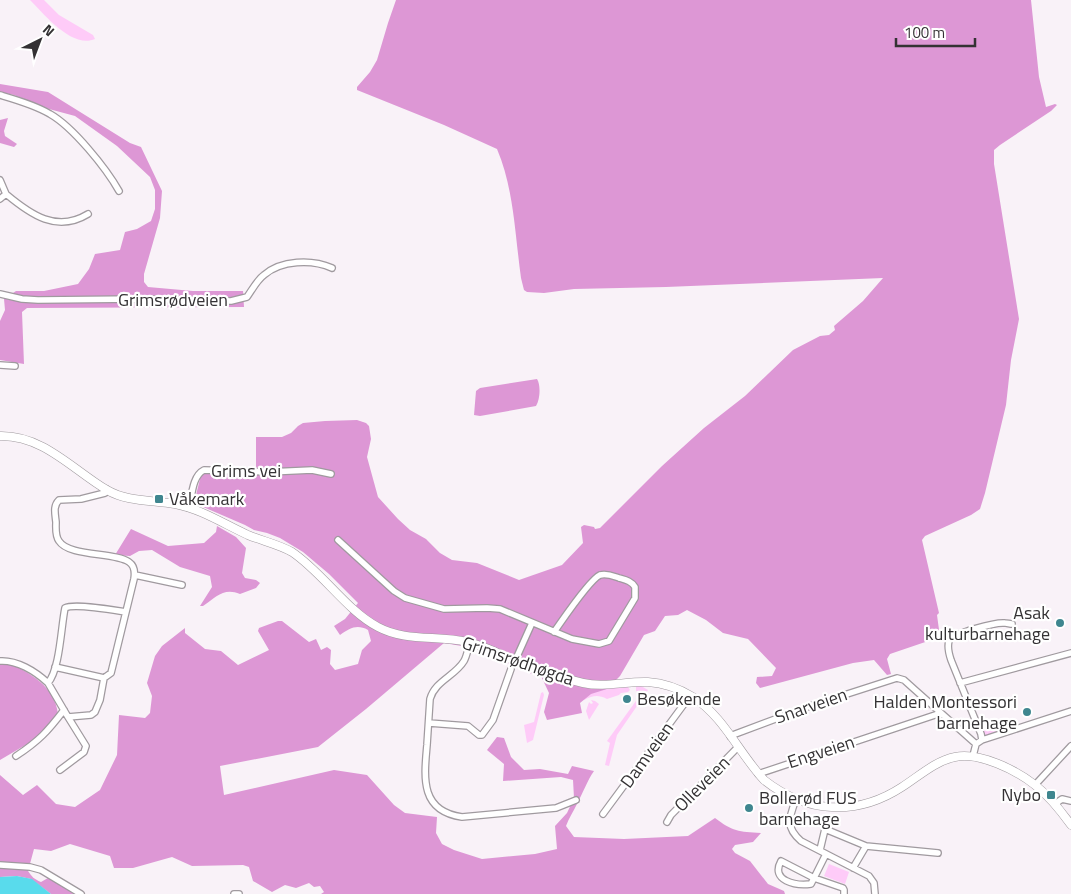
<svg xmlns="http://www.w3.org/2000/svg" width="1071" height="894" font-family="'Titillium Web',sans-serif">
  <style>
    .green { fill: #fecbf8 }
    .forest { fill: #dd97d5 }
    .water { fill: #59dbec }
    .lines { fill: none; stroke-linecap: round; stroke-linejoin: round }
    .minor-casing { stroke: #a09a9f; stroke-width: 8 }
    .secondary-casing { stroke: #a09a9f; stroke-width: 9 }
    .minor { stroke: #fff; stroke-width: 5.5 }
    .secondary { stroke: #fff; stroke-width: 8 }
    .poi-dot { fill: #3f868f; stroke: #fff; stroke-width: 2 }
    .labels { text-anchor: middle; stroke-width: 4.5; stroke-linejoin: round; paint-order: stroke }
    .street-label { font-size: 18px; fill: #343234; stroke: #fff }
    .poi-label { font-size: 18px; fill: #343234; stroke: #fff; text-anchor: start }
  </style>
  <rect width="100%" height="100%" fill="#f9f2f8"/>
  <path class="green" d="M30,0H44L59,15L93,35L95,39C72,49 44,14 30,0Z
    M636,686H641L648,690L617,735L609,766L605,765L610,743L607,741L641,694L636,691Z
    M628,687L630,690L628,692L621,693L619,695L607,699C597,694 593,696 584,700V689Z
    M543,692L544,695L533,740L527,743L524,725L534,722L541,693Z
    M591,700L595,701L599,704L589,720L586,711L589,702L591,704L593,703Z
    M998,719L999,722L996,724L999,733L986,737L983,731L994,727L992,721Z
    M829,864L849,872L845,884L824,876Z"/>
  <path class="forest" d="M396,0H1031L1039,77L1046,107L1055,104L1057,105L1051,111L1000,145L994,150V164L1019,319L1011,360L1006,405L985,493L980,509L971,515L925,536L922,540L939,613L937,615L940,637L890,654L887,659L891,674L887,675L874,660L853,663L760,688L756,683L757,677L772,676L776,668L748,639L723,633L706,620L687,610L678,615L665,616L655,631L644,635L620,676L607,689L591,694L580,703L582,713L547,720L544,712L549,693L541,676L534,675L473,648L444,643L366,709L318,747L220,766L224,795L334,770L367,775L394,805L405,813L437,817L436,833L442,844L454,850L482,859L535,854L557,849L555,826L567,813L574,798L573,780L561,777L503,781L504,764L487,750L497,737L504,738L511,757L524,770L540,769L568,774L572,766L594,771C587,781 583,793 577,804C573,812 569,818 566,826L574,837L624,839L688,836L715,818C732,831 739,832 761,833L753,842L735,845L732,849L735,853L750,861L768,884L784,891L785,894H321L324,892L320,886L314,887L309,883L296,888L285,885L272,892L253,881L249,867L243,865L192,866L172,857L133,868H114L110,856L70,844L51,851L34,849L28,871C32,877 34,879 41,882L48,878L74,894H51L31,879L17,876L0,877V775L23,795L37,785L56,804L75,807L100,790L117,755L119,715L145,718L150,713L152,696L147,683L155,656L162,646L185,628V633L205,649L221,651L238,665L269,650L258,631L259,628L278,621H282L309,642L316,639L321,650L327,647L331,650L330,664L335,670L358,664L362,650L371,641L368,630C357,624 350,628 340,635L334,626L345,619L358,603L329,574L303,552L280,538L267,533L254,530L245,525L194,503L203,467L256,470V437H282L291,433L298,426L303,423L325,421L357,420L366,423L369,426L371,439L367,457L378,497L398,519L410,530L426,539L440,553L452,560L477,563L519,580L562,565L583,543L581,527L584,525L594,527L595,529L600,528L662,466L704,428L745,396L793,350L820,336L829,335L835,330L834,326L863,301L883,278L666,287L574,289L544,293L527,292L524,290L521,278C515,235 514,189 497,149L444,125L357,90V87L370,72L377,60L388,23Z
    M0,84L48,92L130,143L141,147L162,191L160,218L144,274V282L148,287L193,291H243L244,307L27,308L22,312L24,364L0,360V321L5,310L4,299L16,291H44L78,284L89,269L95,254L120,250L125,232L137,229L151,221L155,209V190L150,177L117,146L75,116L49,109L14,95L0,92Z
    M8,118L4,131L5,136L17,144L14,147L0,143V120Z
    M537,379C541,385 540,400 536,406L480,416L474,415L476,391L480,388Z
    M217,526L236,537L246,548L242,573L245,578L256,580L260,583L256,588L240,594C224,587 216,597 203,606H200L212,587L210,576L180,567L152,550L139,551L130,556L115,555L131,529L168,546L204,543L216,532Z
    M7,662C30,673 55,686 58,714L34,740L0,760V664Z"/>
  <path class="water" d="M17,876L32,879L51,894H0V877Z"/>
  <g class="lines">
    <g class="minor-casing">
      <path id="minor" d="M0,95C17,100 35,105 50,114C73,127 106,168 119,191
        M0,180L6,194L0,199
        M6,194C31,215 57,233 88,214
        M0,294L22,299L38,300L139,299L231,301L247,297C252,290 257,280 264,275C281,260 312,259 332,268
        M0,365L15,366
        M106,489L105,493L81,499L59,500C53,506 55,513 56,522C56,528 55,536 59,541C69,557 115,552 129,562C135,566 135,573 134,579L112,669L111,673L104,678L100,700L95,712L91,715L68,717L48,683C60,669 61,627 65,608C74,603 113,610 126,612
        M189,508C192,496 192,476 204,470L269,472L312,470L331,474
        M338,540L394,591L405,598L444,609L487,608L500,609L572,639L599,644L609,641L635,598V587C631,581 626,580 619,578C613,576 607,573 600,575C589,580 562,621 554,632
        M135,575L182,585
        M470,642C468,648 467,656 464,661C455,676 435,681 430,699C429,714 428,730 427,745C424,778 420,811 462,817L556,808L576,800
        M0,661C17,660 35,671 48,683
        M515,661L532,623
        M55,667L104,678
        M960,683L1071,653
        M429,723L468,726L479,735H482L493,720L511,669
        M730,736L813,705L897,678L904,680L914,689L976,744L973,756
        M982,740L1071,711
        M976,744L982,740L981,734L951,660C949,654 947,647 949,641C953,633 996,622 1005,623C1007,623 1010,624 1012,624
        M16,756C39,741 48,731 64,710
        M60,770L84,752L86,746L68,717
        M758,774L941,713
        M1035,785L1071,746
        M796,799C789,818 785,827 801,841L869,876L874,883L875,894
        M1055,804L1062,799L1071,801
        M603,814L690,696
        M667,822L671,815L738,747
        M820,850L825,829L866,846L938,853
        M826,854C821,864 816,874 811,884C796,886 770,881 781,861L814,878L843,888L844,890V894
        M0,865L30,867L41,870L81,894
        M853,868L866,846
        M234,894H239"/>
    </g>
    <g class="secondary-casing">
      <path id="secondary" d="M0,436C43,435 73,470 107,490C127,502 153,500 175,504C201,509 224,524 248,535C262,541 278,544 292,552C322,572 347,611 378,627C406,642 437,635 467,642C486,646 503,656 520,663C540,671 562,678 583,683C605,688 626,681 648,682C663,683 680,689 693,697C724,717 739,753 764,780C806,813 856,817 902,787C918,777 935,761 955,757C980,752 1016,770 1035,785C1049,796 1061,811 1071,825"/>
    </g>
    <use href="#minor" class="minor"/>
    <use href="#secondary" class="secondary"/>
  </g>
  <g class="poi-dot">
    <rect x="154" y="494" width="10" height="10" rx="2.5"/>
    <circle cx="1060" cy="623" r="5"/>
    <circle cx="627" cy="699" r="5"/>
    <circle cx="1027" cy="712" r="5"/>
    <rect x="1046" y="790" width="10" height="10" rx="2.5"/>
    <circle cx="749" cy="808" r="5"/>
  </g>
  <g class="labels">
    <g class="street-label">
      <text x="173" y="306">Grimsrødveien</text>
      <text x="246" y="477">Grims vei</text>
      <text transform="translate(518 661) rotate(19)" y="6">Grimsrødhøgda</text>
      <text transform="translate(811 706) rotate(-19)" y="6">Snarveien</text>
      <text transform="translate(821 752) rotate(-18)" y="6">Engveien</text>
      <text transform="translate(647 755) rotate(-54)" y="6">Damveien</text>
      <text transform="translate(702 784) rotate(-45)" y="6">Olleveien</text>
    </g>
    <g class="poi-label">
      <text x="169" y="505">Våkemark</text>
      <text x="1050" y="619" text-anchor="end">Asak<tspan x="1050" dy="21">kulturbarnehage</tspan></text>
      <text x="637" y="705">Besøkende</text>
      <text x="1017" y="708" text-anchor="end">Halden Montessori<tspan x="1017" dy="21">barnehage</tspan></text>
      <text x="1041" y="801" text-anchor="end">Nybo</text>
      <text x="759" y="804">Bollerød FUS<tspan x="759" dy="21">barnehage</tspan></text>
    </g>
  </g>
  <g transform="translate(40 40) rotate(42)" stroke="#ffffff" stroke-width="4" paint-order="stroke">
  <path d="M0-4L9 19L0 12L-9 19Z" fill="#343234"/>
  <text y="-8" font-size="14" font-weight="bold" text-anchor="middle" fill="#343234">N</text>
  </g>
  <path d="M896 38v8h79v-8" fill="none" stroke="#343234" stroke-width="2.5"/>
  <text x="904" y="38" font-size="15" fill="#343234" stroke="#ffffff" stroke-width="4" paint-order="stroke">100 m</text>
</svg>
